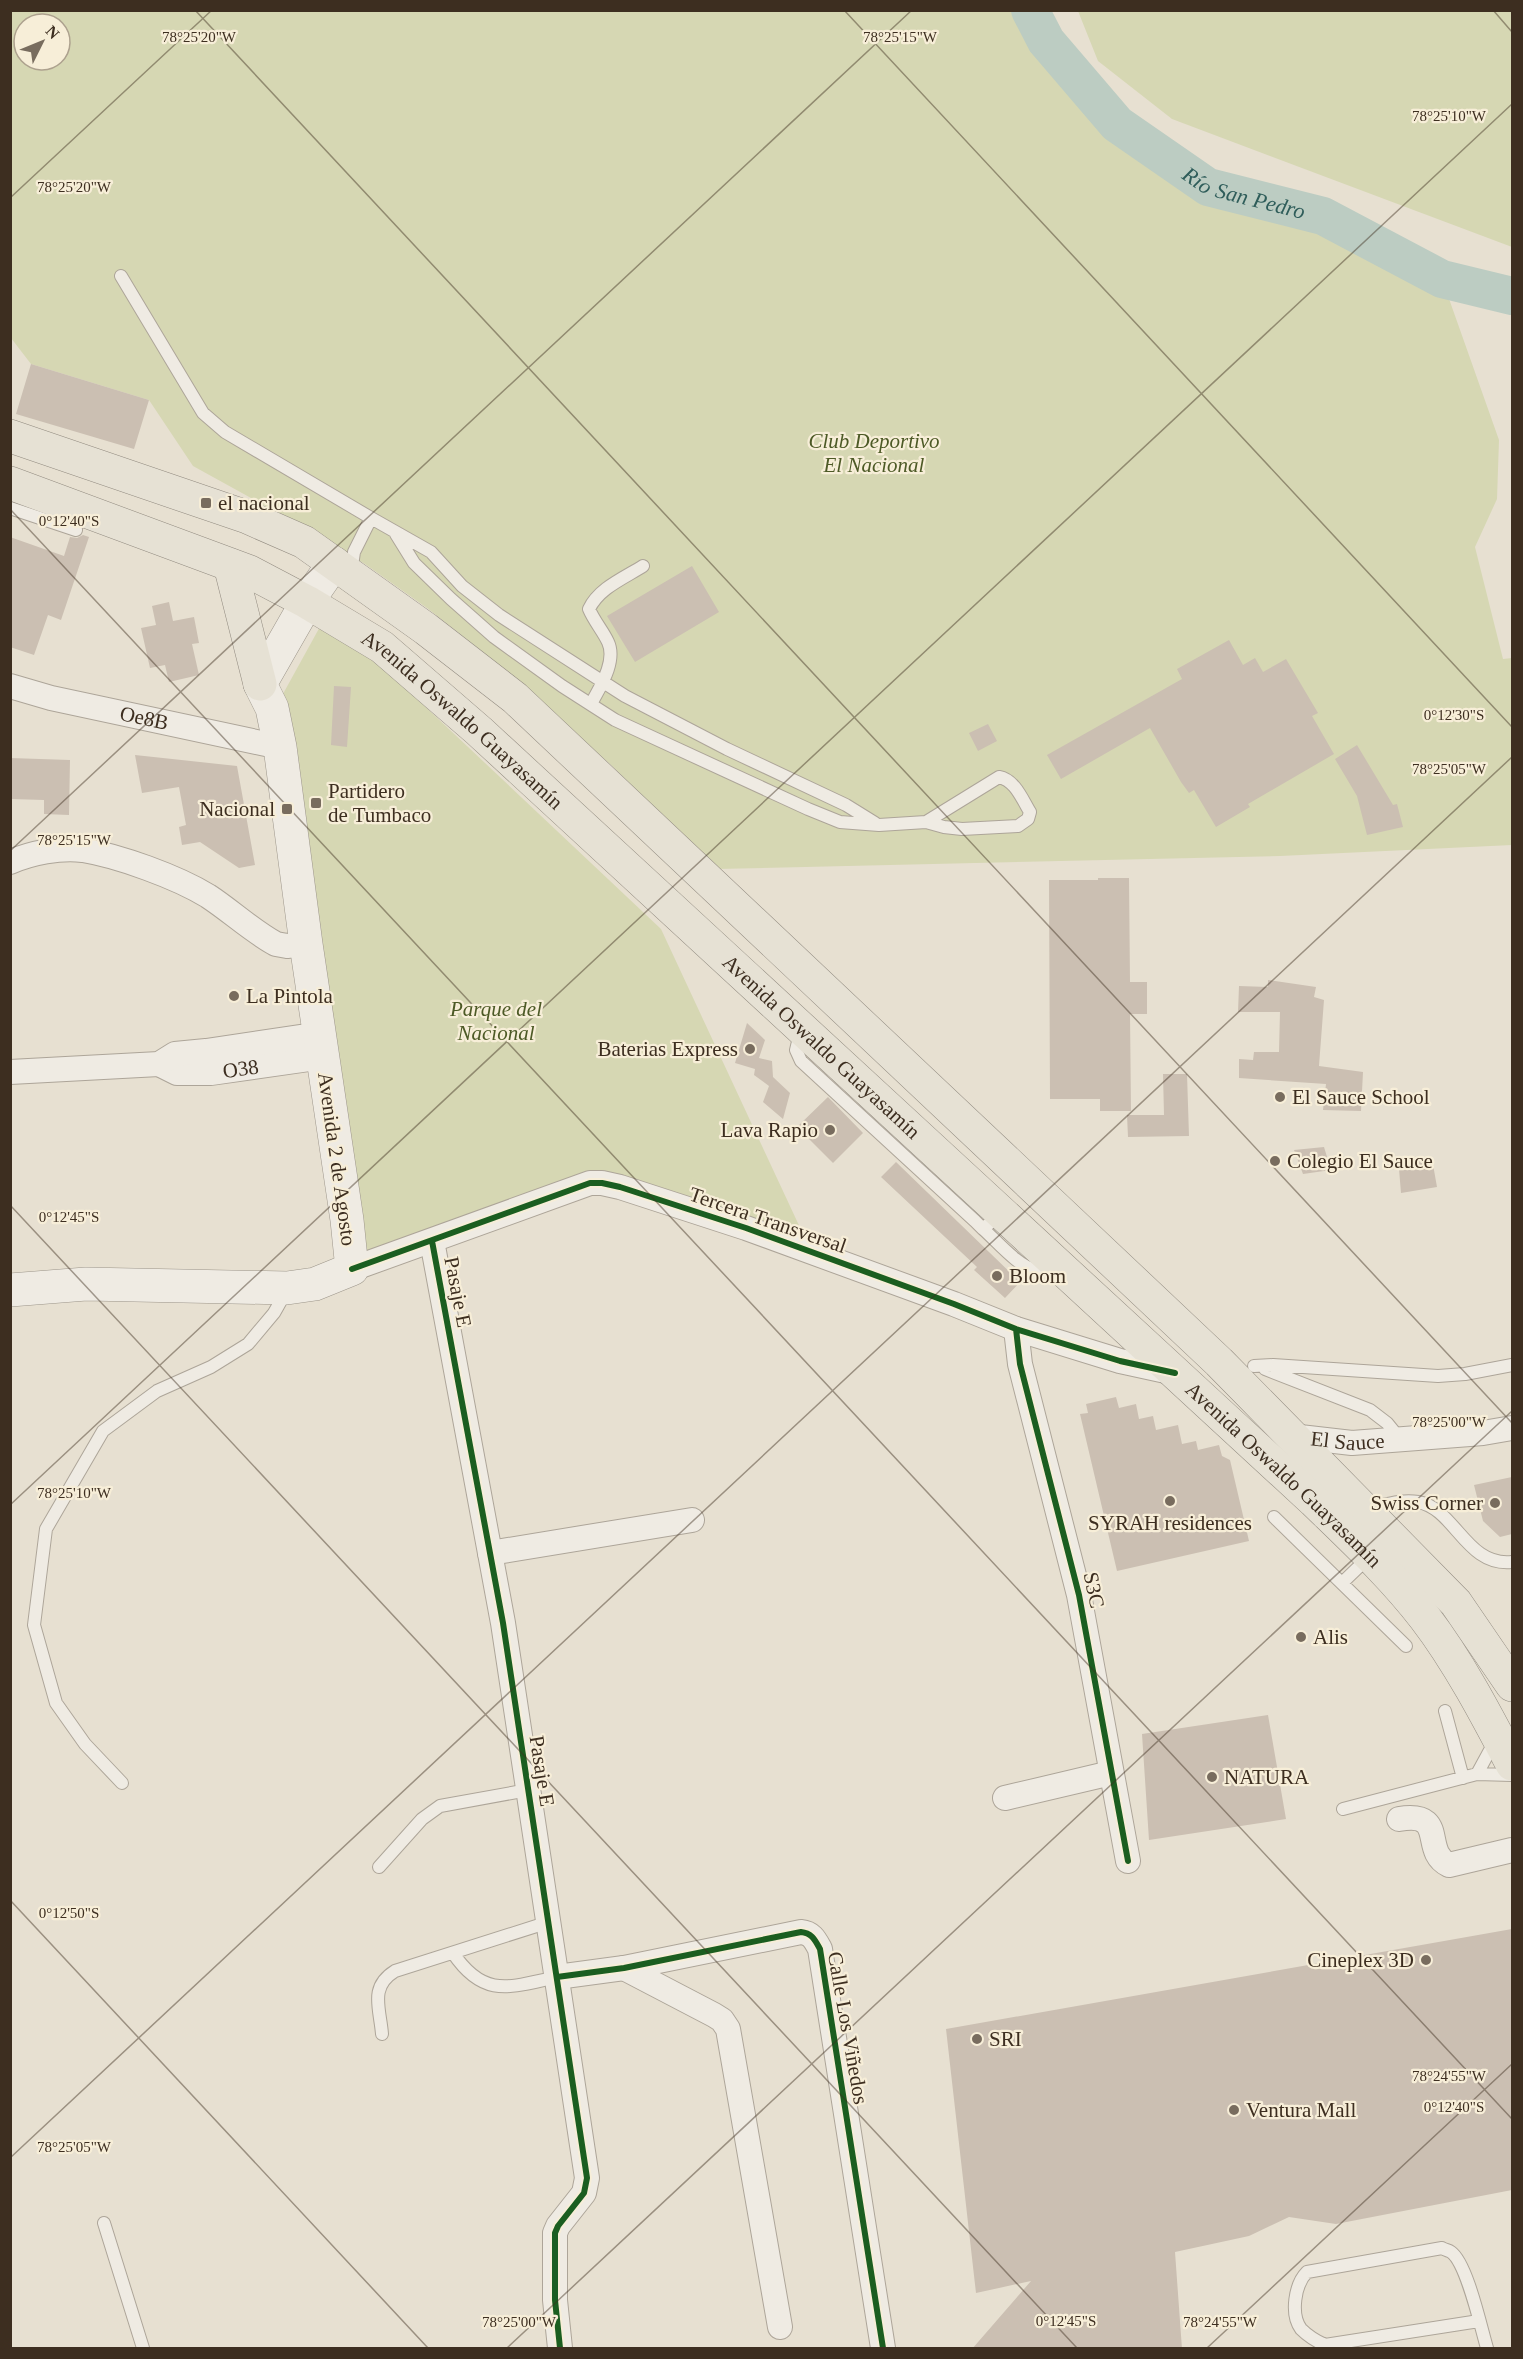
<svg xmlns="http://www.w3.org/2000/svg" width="1523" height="2359" font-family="'Times New Roman',serif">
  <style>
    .green { fill: #d6d7b3; fill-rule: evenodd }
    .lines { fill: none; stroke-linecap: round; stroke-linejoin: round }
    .river { stroke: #bcccc2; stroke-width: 38 }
    .building { fill: #cbbfb2 }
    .service-casing { stroke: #ada599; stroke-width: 14 }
    .minor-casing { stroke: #ada599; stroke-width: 26 }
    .secondary-casing { stroke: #9c958a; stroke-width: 34 }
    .primary-casing { stroke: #928b80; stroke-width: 34 }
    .service { stroke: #efebe3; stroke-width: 12 }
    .minor { stroke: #efebe3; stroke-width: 24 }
    .secondary { stroke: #efebe3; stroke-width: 33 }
    .primary { stroke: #e6e1d4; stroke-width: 33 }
    .cycleway-casing { stroke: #f7eed8; stroke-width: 10 }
    .cycleway { stroke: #1b5e20; stroke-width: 6 }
    .ticks { fill: none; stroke: #3d2e20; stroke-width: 1.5; stroke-opacity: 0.45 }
    .poi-dot { fill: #786c5e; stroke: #f7eed8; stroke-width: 2 }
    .labels { text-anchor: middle; stroke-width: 4.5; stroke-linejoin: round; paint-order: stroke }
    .park-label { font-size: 21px; font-style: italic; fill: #4d5a26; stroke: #f7eed8 }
    .poi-label { font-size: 21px; fill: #3d2e20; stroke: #f7eed8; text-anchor: start }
    .street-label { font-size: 21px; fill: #3d2e20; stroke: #f7eed8 }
    .water-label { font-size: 22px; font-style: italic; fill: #2f5d5a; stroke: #f7eed8 }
    .ticks-label { font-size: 15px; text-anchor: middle; fill: #3d2e20; stroke: #f7eed8; stroke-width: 4.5; stroke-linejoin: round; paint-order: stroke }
  </style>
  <rect width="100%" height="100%" fill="#e7e0d1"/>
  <path class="green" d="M11,11H1030L1046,41L1117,124L1208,187L1323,216L1442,279L1499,440L1497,499L1475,547L1503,659L1512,658V845L1280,856L717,869L611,765L489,657L427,608L365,564L296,523L193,466L149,400L31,364L11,338ZM24,24H60V60H24Z
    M1078,11H1512V247L1172,119L1098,61Z
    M327,614L661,929L810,1249L601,1178L341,1275L273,712Z"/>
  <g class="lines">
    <path class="river" id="s1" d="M1030,10L1046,41L1117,124L1208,187L1323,216L1442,279L1512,296"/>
  </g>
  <path class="building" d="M31,364L149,400L134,449L16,414Z
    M83,535L89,537L61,620L48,615L34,655L10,647V537L64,556L70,537L77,538Z
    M692,566L719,612L635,662L607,616Z
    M169,602L173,621L194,617L199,643L192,644L199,675L169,682L165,665L150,668L141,628L156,625L152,606Z
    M1229,640L1243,665L1255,658L1263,672L1286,659L1318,713L1312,716L1334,754L1248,804L1250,807L1216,827L1194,790L1189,793L1181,782L1150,728L1061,779L1047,755L1182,679L1177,669Z
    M334,686L351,687L347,747L331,745Z
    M988,724L997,741L978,751L969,733Z
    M1357,745L1393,805L1397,804L1403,827L1367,835L1357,796L1335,759Z
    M135,755L237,766L255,865L239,868L200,842L182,845L179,827L186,825L179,787L142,793Z
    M10,758L70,760L69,815L44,814V800L10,799Z
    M1098,878H1129L1130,982H1147V1014H1130L1131,1111H1100V1099H1050L1049,880H1098Z
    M1268,980L1316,987L1314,997L1324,1000L1319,1066L1363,1072L1361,1111L1323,1110L1326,1084L1239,1078V1059L1253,1060L1254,1052H1279L1280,1012H1238L1239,986L1268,987Z
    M747,1023L765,1040L759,1058L772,1061L773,1077L790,1093L783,1119L763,1102L769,1086L754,1075L755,1069L735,1063Z
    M1163,1074H1187L1189,1136L1128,1137L1127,1115H1164Z
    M828,1097L863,1133L833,1163L797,1127Z
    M1324,1147L1331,1170L1303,1174L1294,1150Z
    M1398,1157L1432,1159L1437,1187L1401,1193Z
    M896,1162L1020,1282L1005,1298L974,1270L977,1267L881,1177Z
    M1116,1397L1119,1408L1136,1404L1139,1419L1153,1416L1156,1430L1178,1425L1182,1444L1196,1441L1198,1450L1219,1445L1222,1456L1230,1460L1249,1541L1117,1571L1080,1414L1088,1413L1086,1404Z
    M1512,1477V1534L1500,1537L1483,1521L1474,1485Z
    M1268,1715L1286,1819L1149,1840L1142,1734Z
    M1512,1929V2190L1336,2224L1289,2217L1249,2236L1175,2252L1182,2349H972L1031,2281L976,2293L946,2029Z"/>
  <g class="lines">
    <g class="service-casing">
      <path id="service" d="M121,276L203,413L225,432L371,518
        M10,508L76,530
        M396,534L414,563L451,599L494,637L562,686L615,720L808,809L840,822L879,825L926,822L944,827L962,829L1018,826L1028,819L1030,812C1022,799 1015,780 999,777L926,822
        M351,573L354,552L371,518L431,552L462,586L499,615L625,696L727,749L846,805L875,823
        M591,704C600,687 617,661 608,642C603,631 594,621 589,609C599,588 624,578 643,566
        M800,1033L796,1050L801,1061L975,1221L983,1229L1000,1214
        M983,1229C995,1239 1020,1269 1035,1269C1042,1269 1047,1265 1053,1262
        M1254,1366L1273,1365L1438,1376L1465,1374L1512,1365
        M1265,1369L1370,1410L1387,1423L1400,1439
        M1368,1508C1384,1505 1402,1499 1418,1502C1455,1508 1466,1567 1512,1562
        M1274,1517L1406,1646
        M1343,1582L1369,1557
        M1445,1711L1463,1778
        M1477,1774L1495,1741
        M122,1783L85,1744L56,1703L34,1625L46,1529L103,1431L157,1391L211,1367L248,1344L274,1313L287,1290
        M1343,1809L1477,1774L1512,1775
        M379,1867L422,1819L440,1806L528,1790
        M453,1953C484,1999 510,1987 557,1977
        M382,2034C380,2008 369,1987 395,1971L549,1922
        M104,2223L143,2348
        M1479,2321L1325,2345C1316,2341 1308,2336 1301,2329C1290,2314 1295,2284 1307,2272L1442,2248C1445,2250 1448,2250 1451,2252C1467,2263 1481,2328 1487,2348"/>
    </g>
    <g class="minor-casing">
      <g id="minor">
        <path id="s2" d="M10,686L51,698L280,747"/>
        <path d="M10,862C31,853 60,847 83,850C119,856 177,877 208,896C231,911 252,931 276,944L287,946L306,944"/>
        <path id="s3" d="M159,1064L177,1073H211L323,1057"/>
        <path d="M10,1072L159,1064L175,1054L206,1051L320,1034"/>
        <path d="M432,1241L503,1623L587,2178L584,2193L558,2226L555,2233V2300L560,2348"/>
        <path d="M352,1269L590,1183H602L620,1187L746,1228L954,1304L1016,1329L1120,1361L1175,1373"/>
        <path d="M1016,1329L1020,1364L1079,1595L1128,1861"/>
        <path id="s4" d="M1291,1436L1352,1443L1483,1433L1512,1428"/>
        <path d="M490,1553L692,1520"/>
        <path d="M1005,1798L1111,1773"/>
        <path d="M1399,1819C1449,1811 1420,1851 1449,1865L1512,1850"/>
        <path d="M624,1968L714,2015L722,2020L728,2029L780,2327"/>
        <path d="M557,1977L624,1968L801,1932C812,1933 815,1940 820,1949L883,2348"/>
      </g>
    </g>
    <g class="secondary-casing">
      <path id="secondary" d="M10,1290L86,1284L287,1288L315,1284L352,1269L347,1220L306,944L280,747L272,708L260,684L307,602L334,563"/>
    </g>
    <g class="primary-casing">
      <g id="primary">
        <path d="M10,436L247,517L304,542L426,629L515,698L1219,1362L1456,1603L1512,1685"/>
        <path id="s5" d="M10,483L250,572L307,602L382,647L479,731L1314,1501C1352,1538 1393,1576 1425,1618C1458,1661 1487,1716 1512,1764"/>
        <path d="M230,565L260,684"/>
      </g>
    </g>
    <use href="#service" class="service"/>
    <use href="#minor" class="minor"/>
    <use href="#secondary" class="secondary"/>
    <use href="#primary" class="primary"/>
    <g class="cycleway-casing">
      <path id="cycleway" d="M432,1241L503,1623L587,2178L584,2193L558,2226L555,2233V2300L560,2348
        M352,1269L590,1183H602L620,1187L746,1228L954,1304L1016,1329L1120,1361L1175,1373
        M1016,1329L1020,1364L1079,1595L1128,1861
        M557,1977L624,1968L801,1932C812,1933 815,1940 820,1949L883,2348"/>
    </g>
    <use href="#cycleway" class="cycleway"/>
  </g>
  <path class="ticks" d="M195,10L1512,1423M844,10L1512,727M1493,10L1512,32M10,198L212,10M10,509L1512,2119M10,851L912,10M10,1205L1077,2348M10,1505L1512,104M10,1900L428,2348M10,2158L1512,757M507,2348L1512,1411M1207,2348L1512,2064"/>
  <g class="poi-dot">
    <rect x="200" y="497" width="12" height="12" rx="3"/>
    <rect x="310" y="797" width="12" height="12" rx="3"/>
    <rect x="281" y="803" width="12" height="12" rx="3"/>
    <circle cx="234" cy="996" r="6"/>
    <circle cx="750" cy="1049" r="6"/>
    <circle cx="1280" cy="1097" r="6"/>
    <circle cx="830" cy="1130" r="6"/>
    <circle cx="1275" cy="1161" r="6"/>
    <circle cx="997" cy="1276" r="6"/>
    <circle cx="1170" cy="1501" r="6"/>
    <circle cx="1495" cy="1503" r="6"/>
    <circle cx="1301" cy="1637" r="6"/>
    <circle cx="1212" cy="1777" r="6"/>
    <circle cx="1426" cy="1960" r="6"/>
    <circle cx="977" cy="2039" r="6"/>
    <circle cx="1234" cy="2110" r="6"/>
  </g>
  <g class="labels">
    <g class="park-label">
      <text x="874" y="448">Club Deportivo<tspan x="874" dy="24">El Nacional</tspan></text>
      <text x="496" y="1016">Parque del<tspan x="496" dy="24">Nacional</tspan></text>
    </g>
    <g class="poi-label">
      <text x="218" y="510">el nacional</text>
      <text x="328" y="798">Partidero<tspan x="328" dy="24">de Tumbaco</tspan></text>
      <text x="275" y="816" text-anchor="end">Nacional</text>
      <text x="246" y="1003">La Pintola</text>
      <text x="738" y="1056" text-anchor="end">Baterias Express</text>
      <text x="1292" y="1104">El Sauce School</text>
      <text x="818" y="1137" text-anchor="end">Lava Rapio</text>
      <text x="1287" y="1168">Colegio El Sauce</text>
      <text x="1009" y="1283">Bloom</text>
      <text x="1483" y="1510" text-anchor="end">Swiss Corner</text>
      <text x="1170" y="1530" text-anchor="middle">SYRAH residences</text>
      <text x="1313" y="1644">Alis</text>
      <text x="1224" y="1784">NATURA</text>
      <text x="1414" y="1967" text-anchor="end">Cineplex 3D</text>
      <text x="989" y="2046">SRI</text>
      <text x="1246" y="2117">Ventura Mall</text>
    </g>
    <g class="street-label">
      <text dy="7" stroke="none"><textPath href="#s2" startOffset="138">Oe8B</textPath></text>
      <text dy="7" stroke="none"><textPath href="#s5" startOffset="516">Avenida Oswaldo Guayasamín</textPath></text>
      <text dy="7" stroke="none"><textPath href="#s5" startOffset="1002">Avenida Oswaldo Guayasamín</textPath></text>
      <text dy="7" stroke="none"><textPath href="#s3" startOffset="84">O38</textPath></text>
      <text transform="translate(337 1159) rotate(82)" y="7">Avenida 2 de Agosto</text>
      <text transform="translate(768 1220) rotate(19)" y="7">Tercera Transversal</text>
      <text transform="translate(458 1292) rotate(79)" y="7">Pasaje E</text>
      <text dy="7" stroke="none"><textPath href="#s4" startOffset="57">El Sauce</textPath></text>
      <text dy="7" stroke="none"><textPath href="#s5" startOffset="1632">Avenida Oswaldo Guayasamín</textPath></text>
      <text transform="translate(1094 1590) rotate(78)" y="7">S3C</text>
      <text transform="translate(542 1771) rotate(81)" y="7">Pasaje E</text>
      <text transform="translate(848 2028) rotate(80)" y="7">Calle Los Viñedos</text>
    </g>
    <g class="water-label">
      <text dy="8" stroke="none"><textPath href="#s1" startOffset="291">Río San Pedro</textPath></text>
    </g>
  </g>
  <g class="ticks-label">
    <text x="199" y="42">78°25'20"W</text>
    <text x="900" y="42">78°25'15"W</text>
    <text x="1449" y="121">78°25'10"W</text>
    <text x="74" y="192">78°25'20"W</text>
    <text x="69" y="526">0°12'40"S</text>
    <text x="1454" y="720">0°12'30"S</text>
    <text x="1449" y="774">78°25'05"W</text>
    <text x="74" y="845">78°25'15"W</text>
    <text x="69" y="1222">0°12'45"S</text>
    <text x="1449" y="1427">78°25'00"W</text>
    <text x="74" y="1498">78°25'10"W</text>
    <text x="69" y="1918">0°12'50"S</text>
    <text x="1449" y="2081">78°24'55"W</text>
    <text x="1454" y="2112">0°12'40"S</text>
    <text x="74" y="2152">78°25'05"W</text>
    <text x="1066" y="2326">0°12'45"S</text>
    <text x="519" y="2327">78°25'00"W</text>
    <text x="1220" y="2327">78°24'55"W</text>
  </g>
  <rect width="1523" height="2359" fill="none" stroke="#3d2e20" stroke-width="24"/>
  <g transform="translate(42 42) rotate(47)"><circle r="28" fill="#f7eed8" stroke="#ada18e" stroke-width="1.5"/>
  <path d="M0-4.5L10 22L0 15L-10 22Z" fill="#786c5e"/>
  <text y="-9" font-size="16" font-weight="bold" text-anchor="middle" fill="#3d2e20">N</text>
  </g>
</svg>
